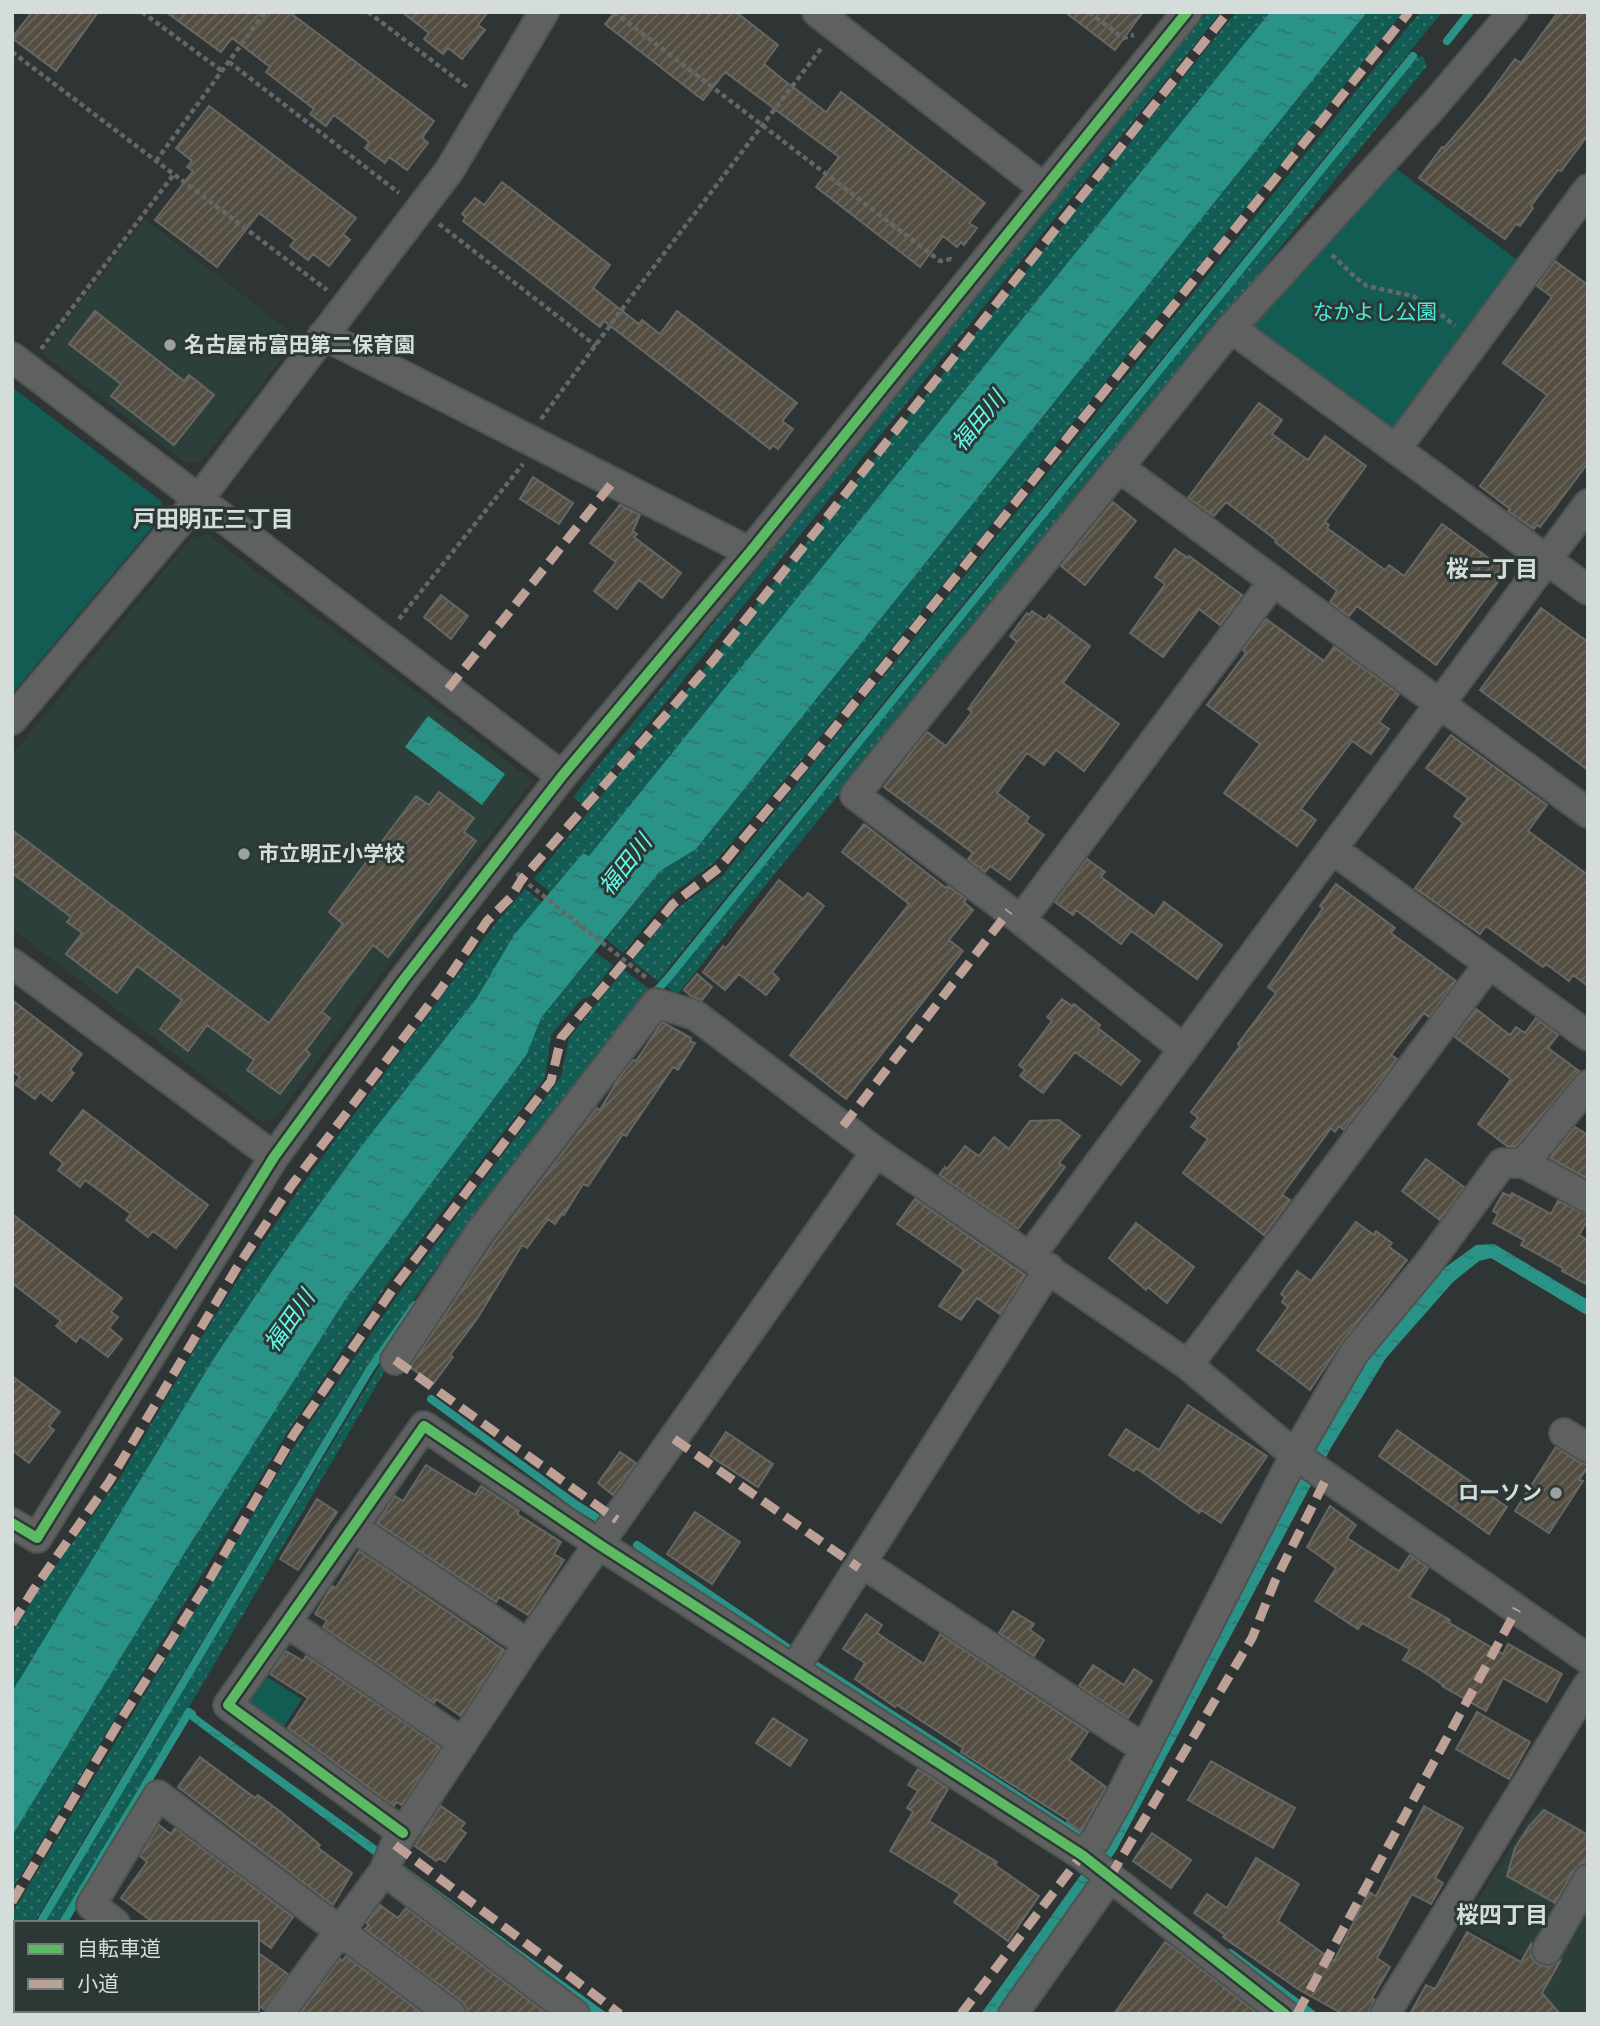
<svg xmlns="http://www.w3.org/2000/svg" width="1600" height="2026" font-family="'Noto Sans','Noto Sans JP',sans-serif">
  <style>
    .built { fill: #2c3f3b }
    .grass { fill: url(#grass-dots) }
    .park { fill: #125c54 }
    .water { fill: url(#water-ripples) }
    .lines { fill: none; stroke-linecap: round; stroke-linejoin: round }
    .stream { stroke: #2a9388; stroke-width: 8 }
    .building { fill: url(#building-hatch); stroke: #666765; stroke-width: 2 }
    .minor-casing { stroke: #4e5251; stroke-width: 32 }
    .path { stroke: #656767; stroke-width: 4.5; stroke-dasharray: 5 3.5; stroke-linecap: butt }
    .minor { stroke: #5f6161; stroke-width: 28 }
    .quiet { stroke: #bda197; stroke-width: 9; stroke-dasharray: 18 9; stroke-linecap: butt }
    .cycleway-casing { stroke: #2c3836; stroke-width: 15 }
    .cycleway { stroke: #5cba63; stroke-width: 10 }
    .poi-dot { fill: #9ba2a1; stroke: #2c3836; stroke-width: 2.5 }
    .labels { text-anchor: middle; stroke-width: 6; stroke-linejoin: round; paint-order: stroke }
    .park-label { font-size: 21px; fill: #4ce8d7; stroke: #2c3836 }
    .poi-label { font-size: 21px; font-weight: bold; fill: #d5dddb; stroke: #2c3836; text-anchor: start }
    .water-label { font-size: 23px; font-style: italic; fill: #63fae8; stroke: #2c3836 }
    .neighbourhood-label { font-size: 23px; font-weight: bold; fill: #d5dddb; stroke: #2c3836 }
  </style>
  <defs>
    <pattern id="grass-dots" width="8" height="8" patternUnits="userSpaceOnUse" patternTransform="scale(1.75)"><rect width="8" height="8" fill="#125c54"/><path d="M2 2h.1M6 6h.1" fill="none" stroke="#34736c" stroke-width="1.8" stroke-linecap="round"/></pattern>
    <pattern id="water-ripples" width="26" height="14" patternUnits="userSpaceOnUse" patternTransform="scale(1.75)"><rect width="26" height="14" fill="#2a9388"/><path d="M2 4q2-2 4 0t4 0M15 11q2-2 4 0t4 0" fill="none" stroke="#327770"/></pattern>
    <pattern id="building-hatch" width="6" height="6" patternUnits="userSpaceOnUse" patternTransform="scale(1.75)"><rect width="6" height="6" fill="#544e42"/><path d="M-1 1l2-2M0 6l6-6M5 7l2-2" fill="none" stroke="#6c675d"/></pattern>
  </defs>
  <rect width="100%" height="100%" fill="#2f3534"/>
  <path class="built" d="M145,219L298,338L201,462L186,463L42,353Z
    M207,534L533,781L384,970L277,1117L262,1122L12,928V755L191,538Z
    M1538,1804L1588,1832V2014H1513L1539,1966L1463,1924Z"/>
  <path class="grass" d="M1207,12H1221L583,805L573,797Z
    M1236,12H1270L589,856L583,853L550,892L534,879Z
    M1367,12H1403L800,762L714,863L672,894L623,953L606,939L660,871L696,849Z
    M1420,12H1442L658,981L632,961L675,910L723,875Z
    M1423,56L1427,66L677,995L666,986L1416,58Z
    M525,889L542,902L514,935L476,999L360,1148L283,1255L214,1358L12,1692V1633L41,1586L121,1476L201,1338L244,1270L299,1189L495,924Z
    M595,952L613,965L588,998H583L551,1035L545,1078L390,1280L289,1430L12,1890V1836L187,1549L347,1297L527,1054L541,1018Z
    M624,970L652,991L474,1214L365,1369L34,1923H16V1954L12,1960V1913L300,1437L401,1290L561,1077L569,1038Z
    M384,1358L390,1362L188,1709L59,1923H42Z"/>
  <path class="park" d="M1390,164L1520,262L1397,429L1389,432L1249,327Z
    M12,387L161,501V517L12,694Z
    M264,1675L302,1699L280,1733L254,1716L249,1698Z"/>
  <path class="water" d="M1270,12H1367L696,849L660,871L541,1018L527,1054L347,1297L187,1549L12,1836V1692L214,1358L283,1255L360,1148L476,999L514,935L583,853L589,856Z
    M428,716L505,774L482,805L405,747Z
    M1494,1244L1588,1300V1316L1491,1258L1479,1261L1453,1282L1386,1358L1332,1446L1116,1851L998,2014H981L1085,1869L1309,1457L1367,1357L1443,1269L1476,1245Z
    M188,1709L608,2014H589L184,1715Z"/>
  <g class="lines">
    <path class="stream" d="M1447,41L1470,12
      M651,997L669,977L1413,56
      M431,1399L575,1504L602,1521
      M637,1545L788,1648
      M814,1664L1078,1835
      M40,1923L370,1369L415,1305
      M63,1923L189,1712L192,1714
      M1230,1953L1312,2014
      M12,1969L16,1963"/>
  </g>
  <path class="building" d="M32,12H98L56,71L12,38Z
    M166,12H289L434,121L422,138L428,143L407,170L389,157L385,163L365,148L369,142L334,115L326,126L310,114L314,109L266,72L270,67L232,38L221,52Z
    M402,12H488L478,25L485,30L462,59L448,48L443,54L424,39L429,33Z
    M615,12H736L778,45L764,64L781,78L826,112L841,92L985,203L969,223L977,228L964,245L961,242L957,247L943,236L920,267L816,187L839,157L725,72L703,100L605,24Z
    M1065,12H1143L1115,50Z
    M1558,12H1588V135L1561,171L1558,170L1531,206L1533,208L1520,226L1516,224L1505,239L1419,178L1442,147L1444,148L1484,101L1515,59L1521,63Z
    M209,106L356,218L343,234L350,240L329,266L313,254L308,260L290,246L295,240L259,213L217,267L155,220L193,171L187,167L192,161L176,148Z
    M502,182L610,265L593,288L639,324L642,320L660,334L677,311L797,403L782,421L793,429L778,449L773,445L770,449L604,321L600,327L463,221L466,217L462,214L475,198L484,205Z
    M1555,261L1588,285V463L1540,527L1537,525L1534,529L1508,511L1510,509L1480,486L1547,395L1503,363L1552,297L1537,286Z
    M95,311L184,381L189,375L214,395L174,445L111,396L121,384L69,344Z
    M1259,403L1282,420L1272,434L1308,460L1325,436L1366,466L1325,522L1329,525L1327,528L1385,570L1389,565L1404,576L1442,524L1506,571L1436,665L1357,606L1349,616L1330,602L1337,591L1275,542L1276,540L1226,502L1214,516L1188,498Z
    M533,477L573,503L559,524L520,499Z
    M1113,502L1136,521L1085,585L1061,566Z
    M620,505L640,515L633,531L637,534L634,537L681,573L662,598L639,580L617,609L594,591L616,562L590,543Z
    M1175,549L1188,558L1189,556L1242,595L1220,625L1199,609L1163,657L1130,633L1165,584L1155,577Z
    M441,595L468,616L451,639L424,617Z
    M1541,608L1588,642V770L1480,690Z
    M1032,611L1045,620L1049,615L1090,646L1063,683L1119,724L1084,771L1056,750L1044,765L1027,753L997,793L1029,817L1026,822L1044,835L1010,880L990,866L985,872L968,859L973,853L884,787L927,732L946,746L972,712L968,709L1017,642L1010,636L1027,613L1029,615Z
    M1266,619L1324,661L1334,647L1399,694L1379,722L1389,729L1371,754L1352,741L1301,809L1316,820L1297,846L1224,793L1260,744L1207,705L1246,653L1243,650Z
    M1451,735L1547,805L1528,831L1588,875V986L1573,975L1569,981L1546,964L1543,967L1486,926L1480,934L1415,888L1463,823L1454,816L1468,798L1426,768Z
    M439,792L474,818L464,832L476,841L388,957L373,945L322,1012L330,1018L306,1050L310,1054L280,1094L247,1070L254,1060L207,1025L188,1051L160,1029L182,1000L137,966L117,993L66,954L82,933L67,922L71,917L12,873V830L269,1023L343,924L329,912L416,796L429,805Z
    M864,824L946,888L948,886L966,899L964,902L973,910L949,940L963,951L846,1099L790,1055L909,904L842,852Z
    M1087,859L1105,872L1101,877L1154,916L1164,902L1222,945L1197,979L1131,931L1121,944L1076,910L1073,915L1055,902Z
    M779,880L803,899L808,893L824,906L772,972L779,979L766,995L739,974L725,990L703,972L723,946L726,948Z
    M1336,884L1395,928L1391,933L1456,981L1429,1017L1424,1013L1391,1055L1397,1059L1344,1130L1339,1126L1335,1132L1331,1128L1282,1195L1290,1200L1264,1235L1183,1173L1208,1139L1191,1127L1198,1118L1191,1112L1240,1046L1238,1044L1276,993L1268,987L1323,908L1320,906Z
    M697,974L712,987L702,1000L692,997L684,990Z
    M1062,999L1072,1006L1074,1004L1100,1025L1098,1028L1140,1061L1121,1085L1075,1052L1043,1093L1020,1076L1025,1070L1019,1065L1052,1021L1047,1017Z
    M12,1000L82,1054L70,1070L74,1073L52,1101L40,1092L35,1099L15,1084L20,1077L12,1071Z
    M1476,1009L1510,1035L1516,1027L1525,1033L1536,1018L1558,1035L1548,1048L1579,1071L1516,1146H1507L1478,1124L1511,1079L1455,1037Z
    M662,1022L691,1038L690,1041L695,1043L678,1070L673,1067L626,1136L623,1134L588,1186L583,1184L564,1215L562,1214L555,1224L548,1219L527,1248L522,1245L477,1319L450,1355L453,1357L433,1384L410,1367L494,1242L597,1108L600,1110L619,1078L633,1060L636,1061Z
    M83,1110L208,1205L176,1248L153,1231L148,1237L126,1220L131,1214L85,1180L80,1187L58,1170L63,1163L50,1153Z
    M1059,1120L1080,1136L1059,1163L1065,1167L1018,1229L939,1175L945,1167L947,1169L965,1146L979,1156L994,1137L1009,1149L1030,1121Z
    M1575,1127L1588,1135V1179L1550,1158Z
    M1426,1159L1464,1187L1440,1220L1402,1191Z
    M1503,1193L1510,1196L1512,1193L1551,1214L1558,1201L1588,1215V1220L1579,1235L1588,1240V1285L1562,1271L1563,1268L1521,1245L1524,1240L1493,1223L1498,1214L1493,1211Z
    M915,1199L1025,1275L1000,1314L977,1298L961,1320L939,1306L964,1270L897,1224Z
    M12,1214L122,1298L111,1312L118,1317L109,1328L122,1339L108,1357L80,1336L76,1342L56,1326L61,1321L12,1283Z
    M1356,1222L1374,1235L1376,1231L1392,1243L1389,1247L1407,1260L1341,1343L1310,1390L1257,1350L1288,1307L1282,1302L1285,1297L1281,1294L1297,1271L1311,1281Z
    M1136,1223L1194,1267L1167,1303L1148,1287L1146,1290L1109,1258Z
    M12,1376L60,1412L49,1426L54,1430L29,1463L12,1450Z
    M1188,1405L1267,1456L1221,1523L1201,1510L1199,1513L1136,1468L1134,1471L1109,1455L1126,1429L1159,1450Z
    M1397,1430L1507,1507L1489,1534L1379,1456Z
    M726,1432L773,1464L758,1487L710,1456Z
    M1556,1447L1579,1462L1588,1465V1467L1579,1480L1583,1481L1549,1533L1515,1511Z
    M620,1452L636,1463L613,1495L598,1483Z
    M426,1465L475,1495L481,1486L519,1511L517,1514L561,1542L554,1554L564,1560L528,1615L499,1597L496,1602L377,1523L395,1496L403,1501Z
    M317,1499L337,1512L298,1570L280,1559Z
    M1330,1506L1356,1525L1347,1538L1399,1571L1410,1555L1428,1568L1409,1597L1450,1620L1448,1622L1503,1654L1508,1644L1562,1674L1547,1702L1503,1678L1486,1711L1442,1686L1443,1685L1424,1672L1403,1660L1410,1649L1362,1623L1358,1629L1315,1601L1336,1568L1307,1547Z
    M695,1512L740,1542L712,1584L667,1554Z
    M359,1551L504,1650L461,1716L436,1699L434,1703L323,1627L327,1621L315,1614L332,1586L336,1588Z
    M1013,1611L1034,1624L1030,1630L1044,1640L1034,1656L999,1633Z
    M866,1614L882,1625L877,1633L924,1664L940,1634L1088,1732L1069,1760L1106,1787L1081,1831L1067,1822L1068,1820L961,1752L963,1748L897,1705L895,1707L855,1679L865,1663L843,1649Z
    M286,1651L303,1661L306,1656L440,1747L402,1805L396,1802L394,1806L288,1728L308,1698L270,1674Z
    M1093,1665L1124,1685L1134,1669L1152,1681L1128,1718L1079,1686Z
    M1477,1712L1530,1742L1509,1779L1456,1749Z
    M773,1718L807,1740L790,1766L756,1743Z
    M200,1757L255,1798L258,1795L281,1812L320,1845L318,1848L352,1873L333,1905L178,1787Z
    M1211,1761L1295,1808L1273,1848L1188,1800Z
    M918,1769L948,1789L929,1821L997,1862L995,1865L1039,1896L1008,1941L954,1902L960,1894L890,1851L913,1812L907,1808L918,1791L908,1785Z
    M441,1806L465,1823L460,1829L466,1833L445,1862L439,1858L436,1861L415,1846Z
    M1424,1806L1463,1828L1435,1878L1443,1883L1431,1904L1412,1894L1377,1958L1390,1967L1372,1998L1374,1999L1368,2014H1343L1298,1989L1223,1937L1225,1935L1194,1913L1207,1894L1227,1908L1256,1858L1299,1884L1278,1921L1334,1961L1369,1892L1376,1896Z
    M1544,1810L1588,1835V1862L1580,1864L1574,1870L1555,1903L1507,1876L1515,1848L1530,1825Z
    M159,1825L171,1834L175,1828L293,1917L271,1948L257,1938V1923H154L121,1898L147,1862L140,1856Z
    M1152,1833L1191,1860L1171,1888L1133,1861Z
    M380,1905L398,1918L406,1908L547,2014H467L466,2007L461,2001L365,1929L369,1925L366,1923Z
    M1467,1932L1521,1962L1531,1944L1532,1958L1539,1965L1548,1967L1560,1961L1542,1993L1560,2014H1410L1426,1985L1435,1989Z
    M1165,1942L1182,1954L1258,2014H1114Z
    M257,1952L288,1974L264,2009L257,2005Z
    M346,1956L423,2014H300L340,1959L342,1961Z"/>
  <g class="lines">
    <g class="minor-casing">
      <path id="minor" d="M817,12L1045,189
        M1231,328L1588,590
        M323,335L750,552
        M12,357L562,776
        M1396,449L1588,189
        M1120,468L1588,813
        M12,720L198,500L449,171L544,12
        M1332,849L1588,1036
        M1021,920L1273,582
        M12,963L274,1157
        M1184,1049L1021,920L855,795L1231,328L1434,105L1513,12
        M1524,1163L1588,1085
        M1031,1255L1588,504
        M395,1360L480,1232L656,1003L695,1015L876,1152L1188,1365L1295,1455L1588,1659
        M1188,1365L1489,964
        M1564,1433L1588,1448
        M12,1523L37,1538L274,1157L404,979L562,776L750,552L1187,12
        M353,1527L528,1644
        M862,1563L1145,1749
        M286,1622L463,1743
        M794,1669L1049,1268
        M403,1833L228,1705L424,1426L600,1545L1082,1855L1285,2014
        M1082,1855L1095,1841L1121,1795L1295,1455L1354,1353L1428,1264L1502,1163H1524L1588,1198
        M384,1871L575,2014
        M115,1923L91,1905L158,1795L451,2014
        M1547,1950L1588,1879
        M233,2010L238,2014
        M18,2014L20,2010
        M279,2014L384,1871L395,1845L528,1644L876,1152
        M1013,2014L1110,1877
        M1385,2014L1588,1685"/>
    </g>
    <path class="path" d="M142,12L222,71
      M368,12L468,88
      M614,12L940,261L951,259L953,261
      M1089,12L1123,38L1134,35
      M12,52L327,290
      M229,62L399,193
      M156,161L265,12
      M439,224L596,346
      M1332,255L1355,277L1367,286L1413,296L1432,307L1455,326
      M41,349L174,174
      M541,419L640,285L823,46
      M399,619L523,464
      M520,873L518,875L522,879L648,979"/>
    <use href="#minor" class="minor"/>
    <path class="quiet" d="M448,689L613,482
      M843,1126L1009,911
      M395,1360L617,1520
      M674,1439L859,1568
      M12,1624L34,1589L109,1482L236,1269L291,1186L440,990L487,921L511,897L522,879L712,662L1228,12
      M395,1845L620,2014
      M1110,1877L1252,1638L1275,1581L1327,1477
      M12,1902L118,1724L208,1582L294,1434L395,1286L551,1081L561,1038L673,904L720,867L804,766L1409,12
      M101,2014L104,2010
      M961,2014L1082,1855
      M1297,2014L1517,1609"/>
    <g class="cycleway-casing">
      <path id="cycleway" d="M12,1523L37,1538L274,1157L404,979L562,776L750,552L1187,12
        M403,1833L228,1705L424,1426L600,1545L1082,1855L1285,2014"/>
    </g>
    <use href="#cycleway" class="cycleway"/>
  </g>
  <g class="poi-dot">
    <circle cx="170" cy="345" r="7"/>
    <circle cx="244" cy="854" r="7"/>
    <circle cx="1556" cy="1493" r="7"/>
  </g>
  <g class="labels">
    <g class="park-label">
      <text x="1375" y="319">なかよし公園</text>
    </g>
    <g class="poi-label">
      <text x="184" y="352">名古屋市富田第二保育園</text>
      <text x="258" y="861">市立明正小学校</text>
      <text x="1542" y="1500" text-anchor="end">ローソン</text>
    </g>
    <g class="water-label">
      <text transform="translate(978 421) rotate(-51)" y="8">福田川</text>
      <text transform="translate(625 865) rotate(-52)" y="8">福田川</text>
      <text transform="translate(289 1321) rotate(-55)" y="8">福田川</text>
    </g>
    <g class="neighbourhood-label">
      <text x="213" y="527">戸田明正三丁目</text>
      <text x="1492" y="577">桜二丁目</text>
      <text x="1502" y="1923">桜四丁目</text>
    </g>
  </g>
  <rect width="1600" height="2026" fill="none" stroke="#d5dddb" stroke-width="28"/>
  <rect x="14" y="1921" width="245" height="91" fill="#2c3836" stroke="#707a78" stroke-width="2"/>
  <rect x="28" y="1944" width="35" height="10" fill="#5cba63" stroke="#707a78" stroke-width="2"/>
  <text x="77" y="1956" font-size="21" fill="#d5dddb">自転車道</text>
  <rect x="28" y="1979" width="35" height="10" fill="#bda197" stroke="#707a78" stroke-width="2"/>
  <text x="77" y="1991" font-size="21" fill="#d5dddb">小道</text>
</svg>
